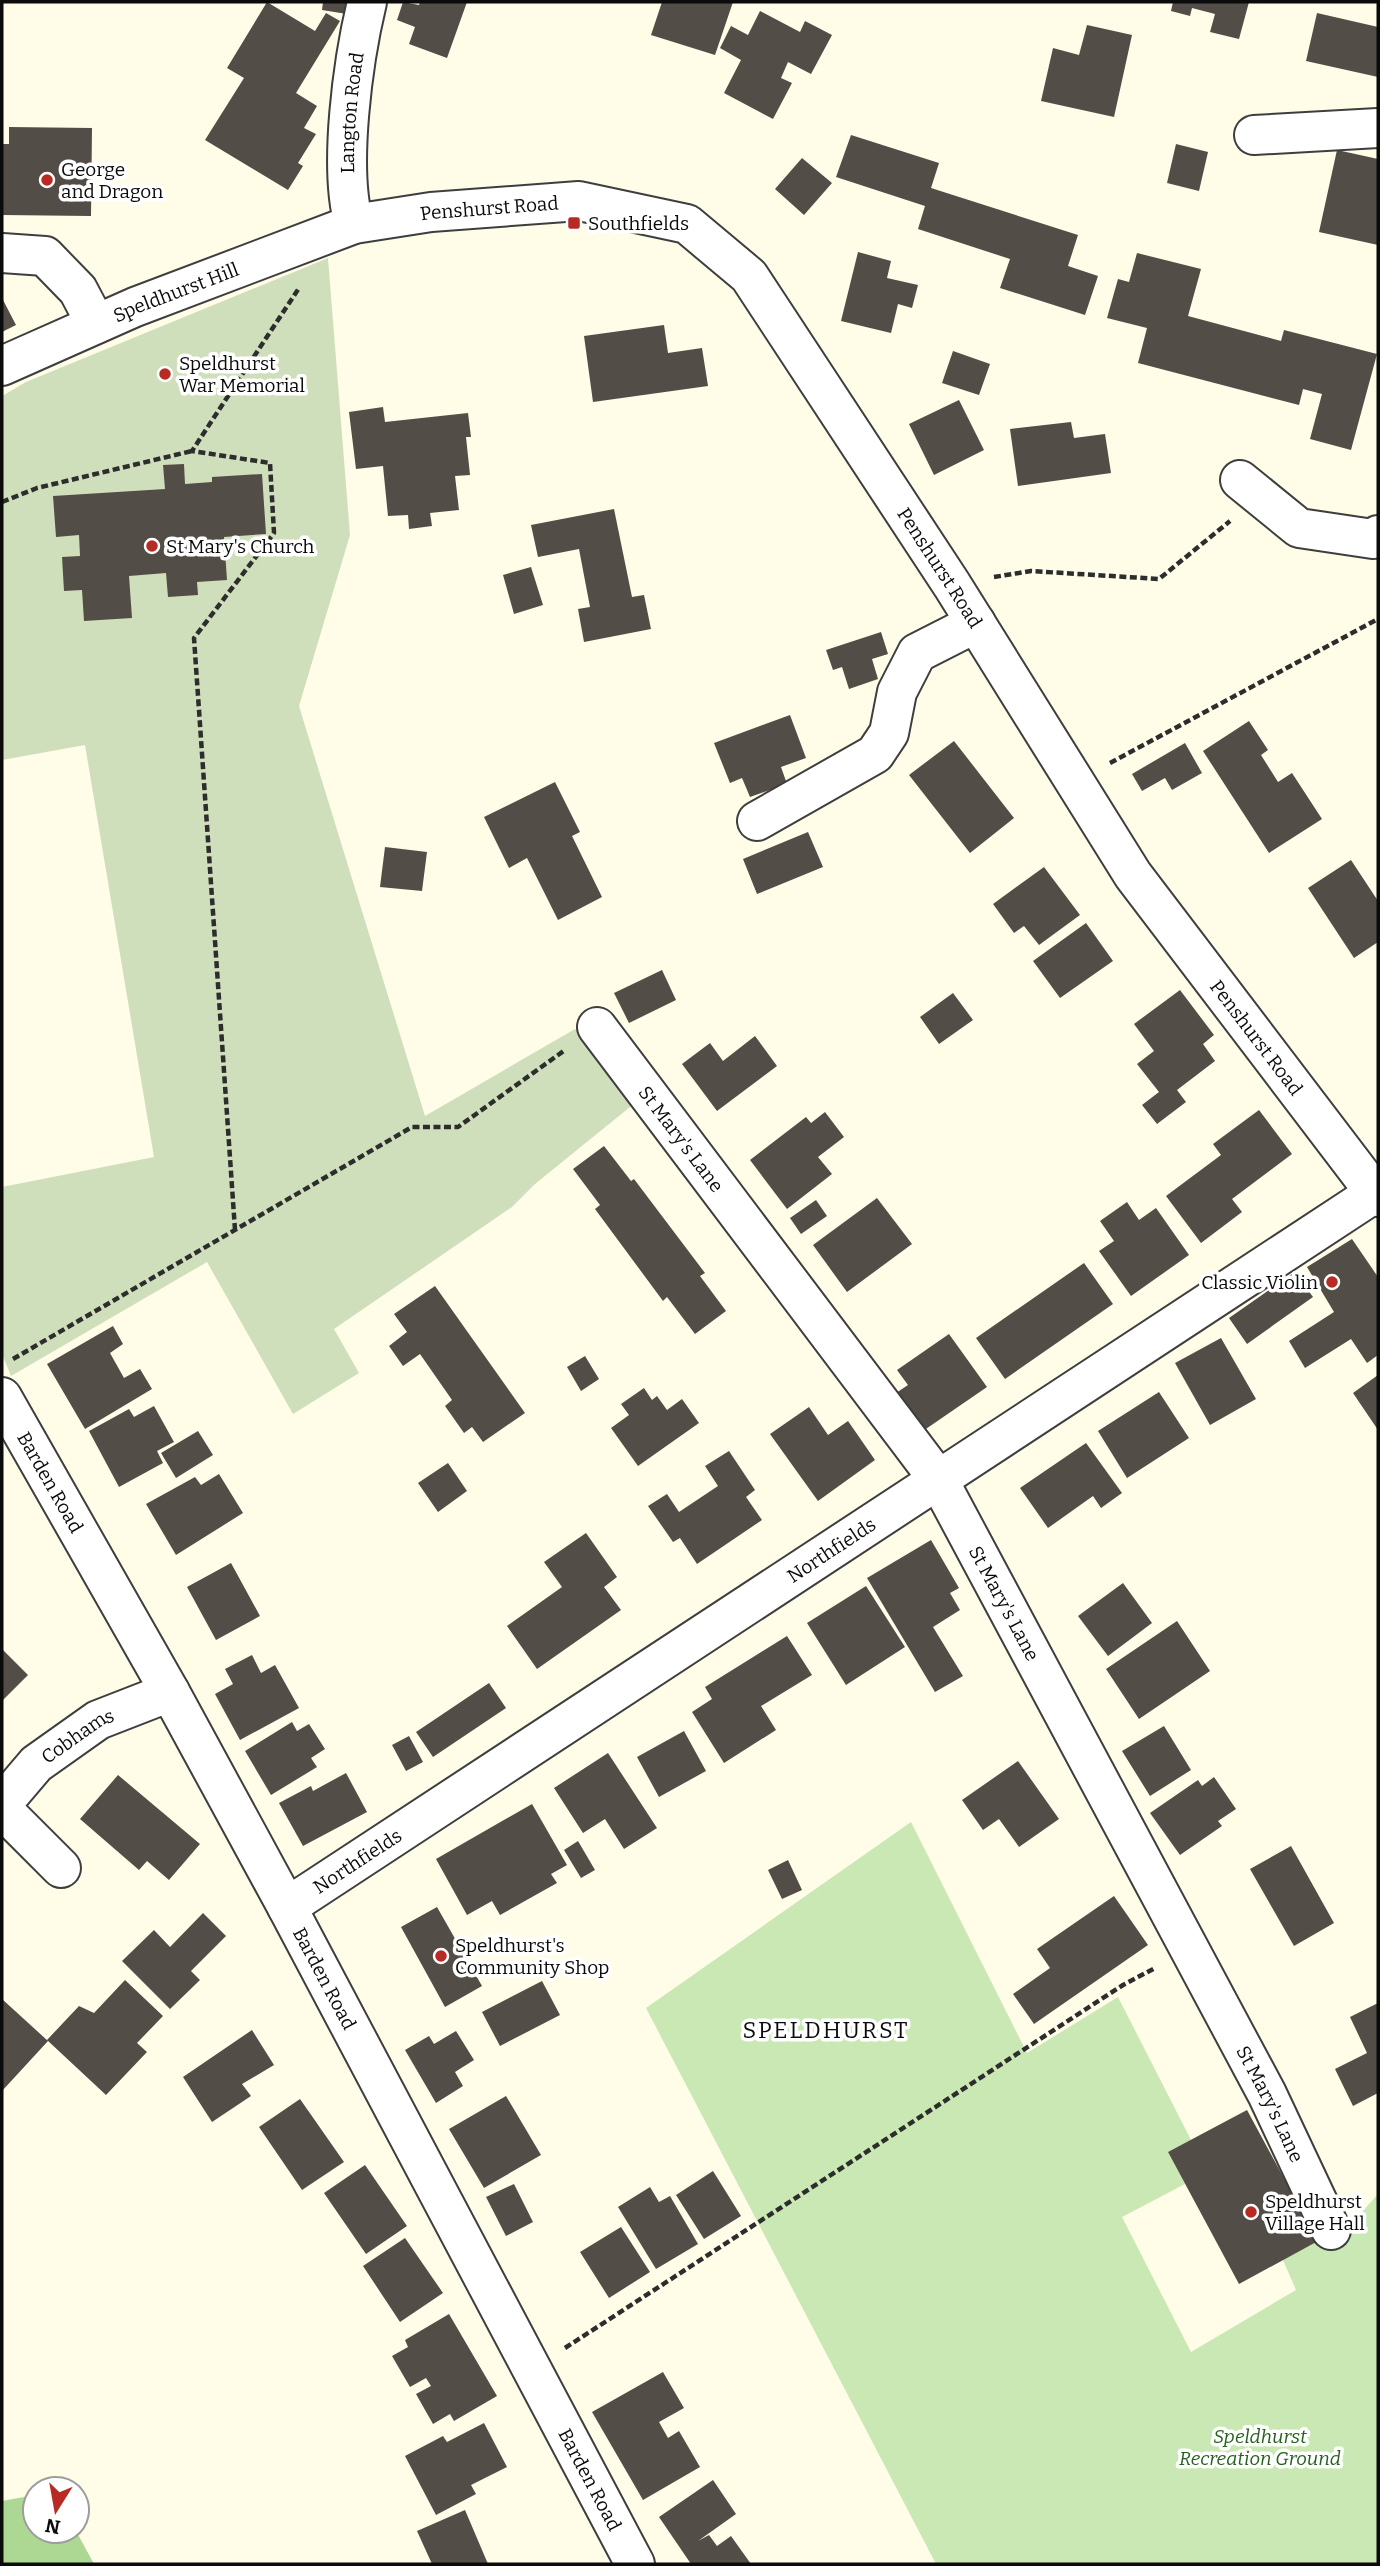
<svg xmlns="http://www.w3.org/2000/svg" width="1380" height="2566" font-family="Bitter,serif">
  <style>
    .green { fill: #cae8b3 }
    .forest { fill: #acd893 }
    .cemetery { fill: #d0dfbb }
    .building { fill: #534d47 }
    .lines { fill: none; stroke-linecap: round; stroke-linejoin: round }
    .minor-casing { stroke: #3e3e3e; stroke-width: 42 }
    .path { stroke: #2d2d2d; stroke-width: 4.5; stroke-dasharray: 7 3.5; stroke-linecap: butt }
    .minor { stroke: #fff; stroke-width: 38 }
    .poi-dot { fill: #b82b25; stroke: #fff; stroke-width: 2.5 }
    .labels { text-anchor: middle; stroke-width: 7; stroke-linejoin: round; paint-order: stroke }
    .street-label { font-size: 19px; fill: #0b0b0b; stroke: #fff }
    .poi-label { font-size: 19px; fill: #0b0b0b; stroke: #fff; text-anchor: start }
    .park-label { font-size: 19px; font-style: italic; fill: #25601d; stroke: #fff }
    .quarter-label { font-size: 23px; letter-spacing: 2px; fill: #0b0b0b; stroke: #fff }
  </style>
  <rect width="100%" height="100%" fill="#fffce8"/>
  <path class="green" d="M911,1822L1027,2053L1118,1997L1191,2140L1168,2152L1185,2184L1122,2217L1191,2352L1296,2290L1283,2260L1361,2213L1378,2194V2564H936L646,2008Z"/>
  <path class="forest" d="M35,2495V2531H76L94,2564H2V2501Z"/>
  <path class="cemetery" d="M328,258L350,535L299,706L425,1116L575,1029L635,1103L535,1184L512,1207L334,1329L359,1373L293,1414L207,1262L11,1376L2,1354V1187L154,1157L85,745L2,760V396L26,382Z"/>
  <path class="building" d="M267,2L315,31L326,13L340,21L296,93L317,106L304,128L316,134L298,163L303,166L288,190L205,140L244,78L227,68Z
    M323,2H355L353,15L322,10Z
    M403,2L419,5L420,2H467L447,58L409,44L415,27L397,20Z
    M662,2H733L715,55L651,35Z
    M1173,2H1249L1239,39L1210,32L1215,14L1192,8L1190,16L1171,11Z
    M760,11L800,32L805,21L832,35L811,74L788,62L781,78L792,83L773,119L724,93L741,60L720,48L731,26L748,35Z
    M1317,13L1378,27V77L1306,61Z
    M1087,25L1132,35L1114,117L1041,101L1053,48L1079,55Z
    M9,127L92,128L91,216L2,215V144H9Z
    M851,135L939,163L931,188L1078,235L1068,266L1098,276L1085,315L1000,288L1010,259L918,229L925,206L836,177Z
    M1176,144L1208,152L1199,191L1167,183Z
    M1337,150L1378,159V245L1319,232Z
    M802,158L832,183L804,215L775,189Z
    M858,252L891,261L887,278L918,285L912,308L898,304L891,333L841,321Z
    M1137,253L1201,269L1188,316L1281,341L1284,330L1377,354L1351,450L1310,439L1322,394L1303,389L1299,405L1138,363L1147,328L1107,318L1118,279L1129,282Z
    M2,298L16,325L2,332Z
    M664,325L668,353L702,348L708,386L593,402L584,336Z
    M953,351L990,364L979,395L942,383Z
    M959,400L984,450L934,475L909,424Z
    M383,407L385,422L468,413L471,437H466L470,475L455,476L459,510L430,513L432,526L409,529L408,515L388,516L383,466L356,469L349,412Z
    M1071,422L1074,438L1105,434L1111,473L1018,486L1010,429Z
    M184,464L185,484L212,482V477L262,474L266,534L224,537L227,580L197,582L198,595L168,597L166,573L129,576L132,618L84,621L82,590L64,591L62,557L80,556L79,535L56,537L53,496L165,489L163,465Z
    M614,509L632,597L644,595L651,629L584,642L578,609L590,607L579,549L538,557L531,525Z
    M531,567L543,605L514,614L503,575Z
    M881,632L888,654L872,659L878,679L849,689L842,667L833,670L826,650Z
    M790,715L806,758L781,767L787,784L750,797L742,778L730,783L714,743Z
    M1249,721L1268,750L1261,755L1278,782L1292,773L1322,819L1269,853L1203,751Z
    M954,741L1014,818L970,853L909,775Z
    M1185,743L1202,773L1172,790L1165,778L1142,791L1132,774Z
    M555,782L580,832L572,836L602,897L558,920L527,858L509,868L484,817Z
    M808,832L823,867L757,894L743,859Z
    M385,847L427,852L422,891L380,887Z
    M1351,860L1378,901V942L1354,958L1308,888Z
    M1044,867L1080,915L1039,945L1024,926L1014,933L993,904Z
    M1086,923L1113,961L1060,998L1033,961Z
    M662,970L676,1000L629,1023L614,993Z
    M1180,990L1214,1035L1203,1044L1215,1061L1177,1090L1186,1102L1157,1124L1142,1105L1159,1092L1137,1064L1154,1051L1134,1024Z
    M953,993L973,1020L939,1044L920,1017Z
    M755,1036L777,1066L717,1111L682,1064L710,1043L723,1061Z
    M1259,1110L1292,1154L1232,1199L1242,1212L1201,1243L1166,1196L1221,1155L1213,1144Z
    M825,1112L844,1137L818,1157L832,1174L787,1209L750,1160L806,1117L811,1123Z
    M604,1146L631,1181L634,1179L705,1273L700,1276L726,1311L695,1334L667,1297L663,1301L595,1209L600,1205L573,1169Z
    M877,1198L912,1244L847,1292L813,1245Z
    M816,1200L827,1216L801,1234L790,1218Z
    M1127,1202L1139,1220L1156,1208L1189,1255L1131,1296L1099,1251L1114,1241L1100,1221Z
    M1352,1239L1378,1277V1355L1367,1363L1351,1339L1305,1368L1289,1341L1334,1312L1307,1267Z
    M1084,1263L1113,1304L1005,1379L976,1338Z
    M1295,1272L1313,1297L1247,1344L1229,1318Z
    M435,1286L525,1413L483,1442L472,1427L464,1433L445,1406L452,1400L420,1354L403,1366L389,1346L407,1332L394,1314Z
    M113,1326L123,1344L110,1353L124,1378L140,1369L152,1389L85,1429L47,1364Z
    M949,1334L987,1387L920,1433L893,1395L908,1385L897,1370Z
    M1221,1338L1256,1399L1210,1425L1175,1363Z
    M585,1356L599,1379L581,1391L567,1367Z
    M1378,1375V1430L1353,1393Z
    M644,1388L652,1400L657,1396L667,1410L682,1399L699,1423L638,1466L611,1428L629,1415L621,1404Z
    M1159,1392L1189,1438L1127,1478L1098,1431Z
    M154,1406L174,1442L157,1451L163,1463L119,1487L89,1431L129,1409L134,1417Z
    M809,1407L828,1435L848,1421L875,1460L818,1501L770,1434Z
    M198,1431L213,1455L176,1478L161,1453Z
    M1086,1443L1122,1493L1101,1508L1093,1496L1048,1528L1020,1488Z
    M729,1451L755,1490L746,1497L762,1520L697,1564L680,1538L673,1542L648,1506L667,1494L679,1512L718,1486L705,1466Z
    M448,1463L467,1491L438,1512L418,1483Z
    M219,1474L243,1513L176,1555L146,1504L195,1477L201,1485Z
    M586,1533L617,1577L604,1587L621,1610L537,1669L507,1626L562,1587L544,1562Z
    M931,1540L959,1588L950,1593L960,1610L933,1627L963,1676L935,1692L867,1578Z
    M231,1563L260,1616L216,1640L187,1587Z
    M1123,1583L1152,1623L1108,1656L1078,1616Z
    M866,1586L905,1647L846,1685L807,1623Z
    M1177,1621L1210,1671L1139,1719L1106,1669Z
    M787,1636L812,1675L761,1706L776,1730L724,1763L692,1712L712,1699L705,1687Z
    M2,1649L28,1675L2,1701Z
    M252,1655L261,1673L275,1665L299,1708L240,1740L215,1694L233,1684L225,1669Z
    M489,1683L506,1708L433,1757L416,1732Z
    M292,1722L297,1731L309,1724L325,1749L311,1758L317,1767L271,1795L245,1751Z
    M1164,1726L1191,1770L1150,1796L1122,1751Z
    M684,1731L706,1771L659,1797L637,1757Z
    M409,1736L423,1762L406,1771L392,1745Z
    M608,1753L657,1828L624,1849L605,1819L583,1833L554,1788Z
    M1018,1761L1059,1819L1019,1847L999,1819L983,1830L962,1800Z
    M346,1773L367,1812L303,1846L279,1803L311,1786L313,1791Z
    M118,1775L200,1844L169,1880L147,1861L139,1870L80,1819Z
    M1214,1777L1236,1809L1218,1821L1222,1826L1180,1855L1150,1813L1198,1780L1202,1786Z
    M532,1804L567,1865L551,1874L557,1883L500,1915L492,1901L467,1915L436,1859Z
    M578,1841L595,1870L581,1878L564,1850Z
    M1291,1846L1334,1923L1294,1946L1250,1869Z
    M788,1860L802,1890L782,1899L768,1870Z
    M1114,1896L1148,1945L1034,2024L1013,1994L1050,1968L1037,1949Z
    M437,1907L482,1986L445,2007L401,1927Z
    M203,1913L226,1936L191,1971L200,1980L170,2009L122,1961L154,1930L170,1947Z
    M125,1980L163,2016L137,2043L147,2052L106,2095L47,2040L79,2006L94,2013Z
    M542,1981L560,2015L500,2046L482,2012Z
    M2,1999L48,2041L2,2091Z
    M1378,2003V2093L1353,2106L1335,2069L1367,2053L1350,2017Z
    M252,2030L274,2065L242,2084L251,2096L212,2122L183,2077Z
    M456,2031L474,2060L455,2072L463,2086L436,2103L405,2050L429,2036L434,2044Z
    M506,2096L541,2155L484,2188L449,2129Z
    M300,2099L344,2162L302,2190L259,2127Z
    M1247,2110L1318,2241L1239,2284L1168,2152Z
    M365,2165L407,2226L366,2254L324,2193Z
    M713,2171L741,2216L704,2239L676,2195Z
    M514,2184L533,2222L506,2236L486,2197Z
    M650,2187L659,2202L670,2196L698,2244L656,2269L618,2207Z
    M621,2227L650,2272L609,2298L580,2252Z
    M405,2238L443,2293L400,2322L363,2266Z
    M449,2314L497,2396L454,2421L450,2414L433,2424L416,2394L431,2386L426,2378L410,2387L392,2356L408,2347L405,2340Z
    M663,2372L684,2408L659,2422L668,2438L679,2431L700,2467L643,2500L592,2412Z
    M484,2423L507,2467L471,2485L476,2494L436,2515L405,2456L443,2436L447,2442Z
    M713,2480L736,2514L698,2541L709,2535L717,2546L731,2536L751,2564H691L659,2517Z
    M465,2510L488,2564H432L417,2531Z"/>
  <g class="lines">
    <g class="minor-casing">
      <g id="minor">
        <path d="M1254,135L1378,128"/>
        <path id="s1" d="M354,224C338,167 353,60 367,2"/>
        <path d="M2,253L45,256L78,290L96,324"/>
        <path id="s2" d="M2,366L135,307L354,224L431,212L579,201L687,224L749,276L952,585L1133,875L1378,1197"/>
        <path d="M1240,480L1299,528L1373,539L1378,535"/>
        <path d="M757,821L875,754L889,733L897,692L917,653L976,623"/>
        <path id="s3" d="M597,1027L938,1479L1267,2094L1331,2230"/>
        <path id="s4" d="M2,1397L170,1692L287,1907L635,2564"/>
        <path id="s5" d="M2,1804L36,1764L98,1720L170,1692"/>
        <path d="M2,1809L61,1868"/>
        <path id="s6" d="M287,1907L1375,1193"/>
      </g>
    </g>
    <path class="path" d="M2,502L37,488L192,451
      M994,577L1031,571L1159,579L1230,521
      M1110,763L1378,619
      M235,1230L194,638L274,533L270,463L192,451L299,288
      M13,1359L412,1127H458L565,1050
      M565,2348L1123,1985L1155,1968"/>
    <use href="#minor" class="minor"/>
  </g>
  <g class="poi-dot">
    <circle cx="47" cy="180" r="7"/>
    <rect x="567" y="216" width="14" height="14" rx="3.5"/>
    <circle cx="165" cy="374" r="7"/>
    <circle cx="152" cy="546" r="7"/>
    <circle cx="1332" cy="1282" r="7"/>
    <circle cx="441" cy="1956" r="7"/>
    <circle cx="1251" cy="2212" r="7"/>
  </g>
  <g class="labels">
    <g class="street-label">
      <text dy="7" stroke="none"><textPath href="#s1" startOffset="112">Langton Road</textPath></text>
      <text dy="7" stroke="none"><textPath href="#s2" startOffset="516">Penshurst Road</textPath></text>
      <text dy="7" stroke="none"><textPath href="#s2" startOffset="189">Speldhurst Hill</textPath></text>
      <text dy="7" stroke="none"><textPath href="#s2" startOffset="1146">Penshurst Road</textPath></text>
      <text dy="7" stroke="none"><textPath href="#s2" startOffset="1713">Penshurst Road</textPath></text>
      <text dy="7" stroke="none"><textPath href="#s3" startOffset="140">St Mary's Lane</textPath></text>
      <text dy="7" stroke="none"><textPath href="#s4" startOffset="98">Barden Road</textPath></text>
      <text dy="7" stroke="none"><textPath href="#s6" startOffset="651">Northfields</textPath></text>
      <text dy="7" stroke="none"><textPath href="#s3" startOffset="707">St Mary's Lane</textPath></text>
      <text dy="7" stroke="none"><textPath href="#s5" startOffset="103">Cobhams</textPath></text>
      <text dy="7" stroke="none"><textPath href="#s6" startOffset="84">Northfields</textPath></text>
      <text dy="7" stroke="none"><textPath href="#s4" startOffset="665">Barden Road</textPath></text>
      <text dy="7" stroke="none"><textPath href="#s3" startOffset="1274">St Mary's Lane</textPath></text>
      <text dy="7" stroke="none"><textPath href="#s4" startOffset="1232">Barden Road</textPath></text>
    </g>
    <g class="poi-label">
      <text x="61" y="176">George<tspan x="61" dy="22">and Dragon</tspan></text>
      <text x="588" y="230">Southfields</text>
      <text x="179" y="370">Speldhurst<tspan x="179" dy="22">War Memorial</tspan></text>
      <text x="166" y="553">St Mary's Church</text>
      <text x="1318" y="1289" text-anchor="end">Classic Violin</text>
      <text x="455" y="1952">Speldhurst's<tspan x="455" dy="22">Community Shop</tspan></text>
      <text x="1265" y="2208">Speldhurst<tspan x="1265" dy="22">Village Hall</tspan></text>
    </g>
    <g class="park-label">
      <text x="1260" y="2443">Speldhurst<tspan x="1260" dy="22">Recreation Ground</tspan></text>
    </g>
    <g class="quarter-label">
      <text x="826" y="2038">SPELDHURST</text>
    </g>
  </g>
  <rect width="1380" height="2566" fill="none" stroke="#0b0b0b" stroke-width="7"/>
  <g transform="translate(56 2510) rotate(191)"><circle r="33" fill="#ffffff" stroke="#9d9d9d" stroke-width="2"/>
  <path d="M0-5L12 26L0 18L-12 26Z" fill="#b82b25"/>
  <text y="-10" font-size="19" font-weight="bold" text-anchor="middle" fill="#0b0b0b">N</text>
  </g>
</svg>
